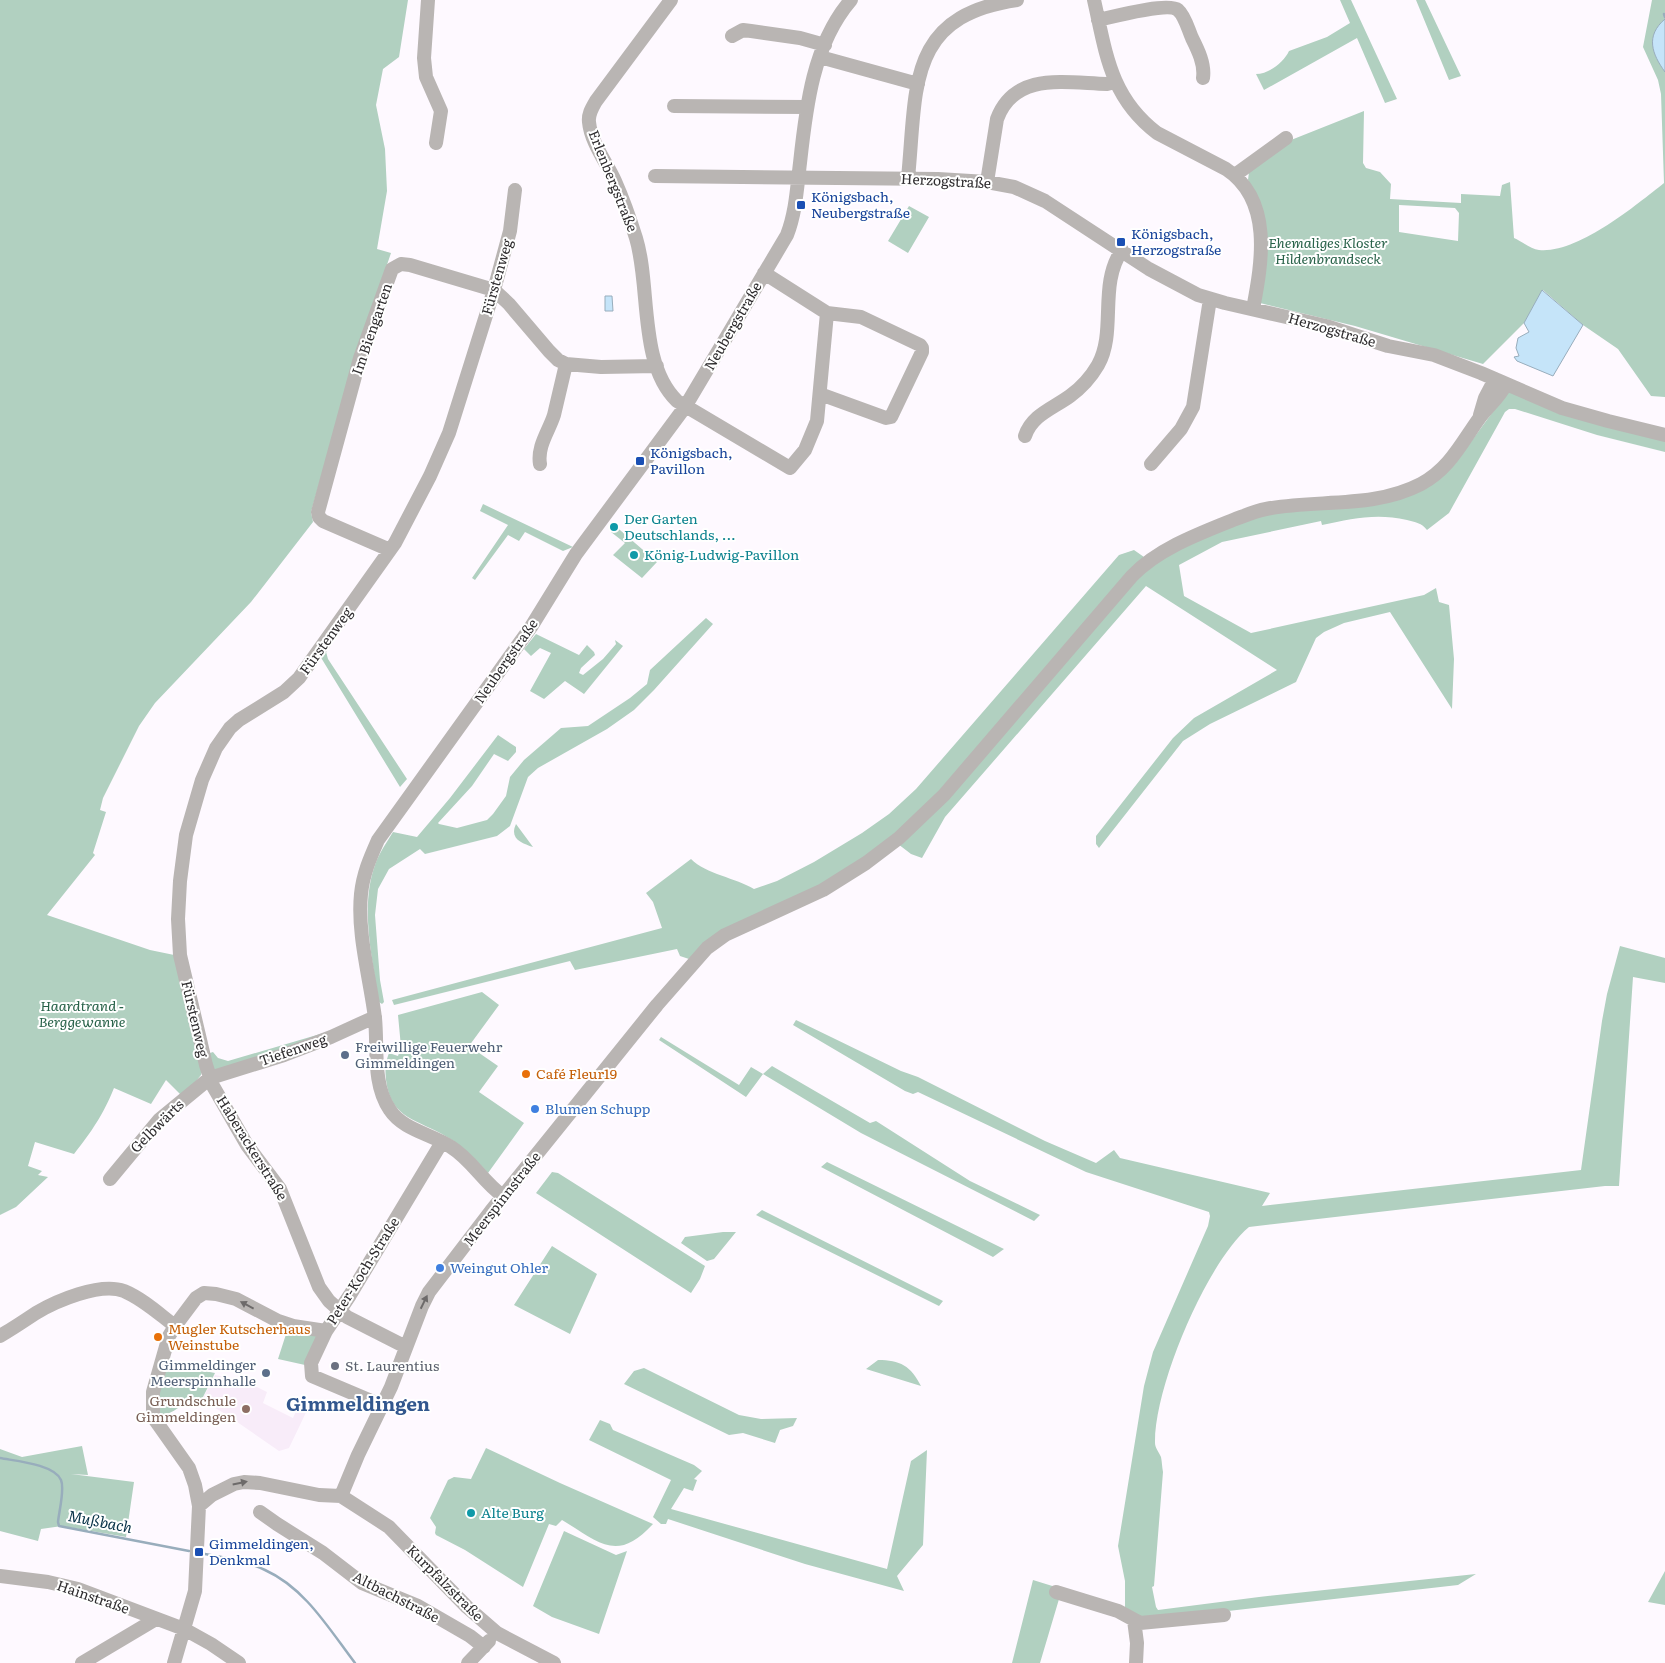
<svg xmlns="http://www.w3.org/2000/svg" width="1665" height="1663" font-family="Literata,serif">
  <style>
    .built { fill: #f8ecf9 }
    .green { fill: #b1d0c0; fill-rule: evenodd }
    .water { fill: #c5e4f9; stroke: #98adbc }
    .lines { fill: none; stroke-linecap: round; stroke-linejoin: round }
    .stream { stroke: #98adbc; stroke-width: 2.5 }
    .minor { stroke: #b9b5b3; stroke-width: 14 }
    .oneway { fill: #6d6a6a }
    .transit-dot { fill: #1a4fb4; stroke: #fff; stroke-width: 2 }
    .culture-dot { fill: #0f9aa8; stroke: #fff; stroke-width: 2 }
    .service-dot { fill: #5c6f8a; stroke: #fff; stroke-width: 2 }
    .food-dot { fill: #e8710a; stroke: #fff; stroke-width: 2 }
    .shop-dot { fill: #3f7fe0; stroke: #fff; stroke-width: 2 }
    .worship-dot { fill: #6b7280; stroke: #fff; stroke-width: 2 }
    .education-dot { fill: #8d6e63; stroke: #fff; stroke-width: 2 }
    .labels { text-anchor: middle; stroke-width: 4; stroke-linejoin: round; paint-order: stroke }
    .street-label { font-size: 14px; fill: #2f2d2f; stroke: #fff }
    .transit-label { font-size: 14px; fill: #164399; stroke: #fff; text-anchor: start }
    .park-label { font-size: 14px; font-style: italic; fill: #276148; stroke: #fff }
    .culture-label { font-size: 14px; fill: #0d838f; stroke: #fff; text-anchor: start }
    .service-label { font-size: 14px; fill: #4e5e75; stroke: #fff; text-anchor: start }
    .food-label { font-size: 14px; fill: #c56008; stroke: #fff; text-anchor: start }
    .shop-label { font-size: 14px; fill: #366cbe; stroke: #fff; text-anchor: start }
    .worship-label { font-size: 14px; fill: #5b616d; stroke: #fff; text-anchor: start }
    .education-label { font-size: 14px; fill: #785e54; stroke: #fff; text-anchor: end }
    .water-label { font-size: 15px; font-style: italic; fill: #073147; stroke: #fff }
    .district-label { font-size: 19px; font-weight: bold; fill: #32578e; stroke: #fff }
  </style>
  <rect width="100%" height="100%" fill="#fef9ff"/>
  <path class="built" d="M215,1375L245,1381L267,1392L263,1403L293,1418L302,1397L311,1402L289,1448L279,1451L227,1415L202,1400Z"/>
  <path class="green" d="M0,0H408L399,57L383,69L376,105L385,149L387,191L377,249L391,253L356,356L311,512L313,522L251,602L155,703L139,726L103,798L100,810L106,812L93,853L95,855L47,915L150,950L179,956L203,1068L201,1075L183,1097L166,1080L151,1104L114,1088C103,1115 92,1131 74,1154L35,1142L28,1166L42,1171L38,1175L48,1177L16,1207L0,1215Z
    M1340,0H1351L1397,99L1385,103L1357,38L1264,90L1256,74C1269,74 1284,62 1289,51L1327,37L1350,23Z
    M1416,0H1425L1461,76L1449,80Z
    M1652,0H1665V397L1651,396L1618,349L1583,325L1543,290L1524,323L1483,364L1355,326L1260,303L1261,208L1248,180L1249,172L1286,142L1364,111L1363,163L1366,168L1380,172L1391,184L1390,199L1461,203V194L1500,196L1502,185L1510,182L1514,238C1521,241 1531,249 1539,250C1577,254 1635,206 1664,183L1661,94L1658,80L1643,47ZM1399,205L1455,208L1459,213L1458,241L1399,232Z
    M909,206L929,217L908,253L888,241Z
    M1507,390L1665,439V452L1597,435L1515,409H1509L1505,412L1449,513L1427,530C1422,523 1415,522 1407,520C1375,513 1352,519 1322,525L1321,521L1222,542L1179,565L1184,596L1251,633L1424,595L1436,588L1439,602L1449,605L1454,659L1452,709L1390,612L1344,623L1324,632L1316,638L1296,682L1210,724L1183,741L1099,848L1096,844V836L1173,738L1194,718L1277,670L1146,586L945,817L922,858L911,854L898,844L1138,577L1167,555L1263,512L1388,500L1454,465L1500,402Z
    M483,504L573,547L563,551L525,532L519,541L508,535L475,580L472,578L508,525L480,511Z
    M613,524L657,562L642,578L613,555L625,543L611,532Z
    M1134,550L1144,557L920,813L878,847L844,872L689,959L680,956L677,949L575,970L570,961L394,1005L392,1000L662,928L653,902L646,893L691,859C706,874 736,878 754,889L777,881L814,862L862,833L889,814L916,789L1119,555Z
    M706,618L713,624L654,690L634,710L607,729L538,768L528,777L510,826L497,836L425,854L420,849L389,869L378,889L375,915L380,980L384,1002L382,1004L379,1002C372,959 360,906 375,865C379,853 387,842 393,832L417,837L450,798L498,735L516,747V752L508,761L494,754L472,786L438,823L439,824L457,828L487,820L493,814L506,796L510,777L524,760L561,728L588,726L630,698L647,684L650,670Z
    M536,634L579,655L587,645L594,652L595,655L581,668L579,673L583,675L603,659L616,644L615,640L623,646L584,694L565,681L544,699L530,691L551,653L540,648L531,656L524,649Z
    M325,648L328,659L407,779L400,787L320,656Z
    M516,824L533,847C522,843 509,839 516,824Z
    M1620,946L1665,958V983L1633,977L1619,1186H1605L1249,1227C1207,1262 1154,1387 1155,1443C1155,1448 1159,1452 1161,1457C1162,1462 1162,1467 1163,1472L1154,1586L1152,1587L1156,1607L1158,1610L1259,1597L1476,1574L1458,1585L1158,1619L1137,1617L1125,1610V1581L1118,1546L1144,1386L1153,1352L1208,1226L1210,1216L1209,1212L1086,1172L918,1092L913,1094L905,1091L793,1025L796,1020L901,1071L918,1077L1045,1141L1096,1163L1114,1150L1120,1158L1270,1193L1262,1206L1581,1170L1602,1021L1607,994Z
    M482,992L499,1005L469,1046L498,1066L479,1092L524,1123L488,1173C476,1160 463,1146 447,1137C418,1119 391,1120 386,1080C385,1068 385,1064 389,1053L398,1056L401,1047L398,1015Z
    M327,1032L323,1038L215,1071L207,1054L213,1052L218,1058L228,1061Z
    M661,1037L739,1085L751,1067L763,1074L772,1066L870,1123L876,1121L970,1181L1040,1215L1034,1221L861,1133L763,1074L746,1097L659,1040Z
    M827,1162L1004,1249L993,1257L821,1167Z
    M552,1172L558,1173L705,1266L700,1279L691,1293L536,1193Z
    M762,1210L943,1301L939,1306L756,1215Z
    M723,1232H736L714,1259L707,1261L681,1243L685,1237Z
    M552,1246L597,1274L570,1334L514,1305Z
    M288,1328L318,1334L305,1365L278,1359Z
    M878,1360C900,1360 911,1366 921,1386L866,1369Z
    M163,1363L215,1373L202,1399C184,1394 189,1401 178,1408C173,1412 166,1414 160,1418L157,1403Z
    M644,1368L739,1415L761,1419L797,1418L793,1426L780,1430L775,1443L743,1433L729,1435L624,1384L634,1371Z
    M600,1420L610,1424L613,1430L694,1465L702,1471L694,1479L697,1480L693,1491L684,1488L671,1509L887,1569L911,1461L927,1450L923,1545L897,1576L904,1591L805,1564L668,1519L666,1524H661L653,1517L671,1480L589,1440Z
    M82,1446L88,1475L71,1474L134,1482L126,1537L62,1526L41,1529L38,1541L0,1531V1449L22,1457Z
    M486,1448L560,1483L653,1524C617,1563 600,1543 562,1520L556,1526L549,1524L523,1587L465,1550L436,1535L435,1533L436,1527L430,1518L448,1480L454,1477L471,1479Z
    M564,1531L616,1555L627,1551L599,1634L552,1617L533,1606Z
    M1665,1571V1605L1648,1602Z
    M1033,1580L1062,1589L1040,1663H1012Z"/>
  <path class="water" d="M1665,19V72C1652,54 1645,36 1665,19Z
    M1542,290L1583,325L1553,376L1517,361L1514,357L1519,356L1516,348L1518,338L1529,332L1524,323Z
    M605,296H612L613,311H605Z"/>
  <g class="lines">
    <path class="stream" d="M1664,14L1665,17
      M0,1458C15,1461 54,1464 61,1480C65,1489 59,1511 58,1522L59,1526L189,1551
      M205,1554C225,1558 246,1561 265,1570C305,1588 329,1629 355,1663"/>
    <path class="minor" d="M428,0L424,58L426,77L441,111L436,143
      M671,0L596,101C592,108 588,114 589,122C591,143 607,163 615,181C623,199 630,219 636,238C651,287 638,363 677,401L790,468L805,450L817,421L827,313
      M1094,0C1106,53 1110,97 1157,133L1226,169C1273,200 1262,262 1253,309
      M1098,20C1112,17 1168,2 1178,10C1185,16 1188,29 1192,38C1198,50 1205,64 1203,78
      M732,36L743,30L751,31L800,38L825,45
      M820,57L918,84
      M674,106L807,107
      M1235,175L1286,138
      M655,176L938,179L987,182L1014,187L1045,201L1149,269L1198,295L1225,303L1326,326L1388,346L1434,355L1481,373L1562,408L1608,421L1665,435
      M908,178C917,88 906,16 1017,0
      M987,182L997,119C1015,71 1066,83 1107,84L1115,82
      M764,273L827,313L861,317L920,345L922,348V352L891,417L886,418L820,394
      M1480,415L1485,398L1495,379
      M1025,436C1032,415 1052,409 1070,396C1081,388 1091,377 1098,365C1117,331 1098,285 1122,250
      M540,464C537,446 549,431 554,415C558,398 562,381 566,364
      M1151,464L1181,429L1193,407L1210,299
      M390,550L323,521L319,517L318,512L360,358L392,269L401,264L410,265L494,290L509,304L549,351L558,360L566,364L601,367L657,366
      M110,1179L159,1120L210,1078L284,1055L331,1037L375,1017
      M503,1196C483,1182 472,1160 451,1147C432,1134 403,1130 390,1110C372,1084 378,1048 375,1018C370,978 357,934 361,894C363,874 370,858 378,840L531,627L576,554L685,407L787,235C796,212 797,187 800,163C806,107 813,44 851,0
      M0,1336C12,1329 24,1321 36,1313C56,1301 100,1282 124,1291C143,1299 159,1314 175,1326
      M406,1347L347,1317L329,1301L319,1287L280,1189L247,1145L213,1086L206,1065L180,955L178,919L180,881L186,835L202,780L216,748L230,728L239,720L284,692L299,678L395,543L430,476L449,433L494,290L510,231L515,190
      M383,1406L312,1376L311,1363L326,1331L350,1295L442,1142
      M341,1496L358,1455L391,1387L422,1306L429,1292L491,1211L657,1005L707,948L725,935L823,890L866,863L899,838L944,795L1132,576C1158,549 1198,534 1233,520C1244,516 1255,511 1266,509C1317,499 1373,509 1421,484C1449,469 1461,444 1478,420C1487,407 1499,398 1506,384
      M341,1496L389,1527L467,1607L497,1633L554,1663
      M199,1506L212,1495L234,1484L244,1482L260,1483L319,1495L341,1496
      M260,1512L277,1524L323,1553L362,1583L418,1606L470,1636L484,1647
      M0,1576L48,1582L78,1589L184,1629L211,1644L239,1663
      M1056,1592L1118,1611L1140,1623L1224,1615
      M1134,1620L1137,1643L1136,1663
      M82,1663L156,1619
      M174,1663L195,1591L199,1506L195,1485L189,1468L153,1417V1392L169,1336L175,1326L196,1298L204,1293L216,1294L236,1299L278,1321L293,1326L326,1331
      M468,1663L489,1641"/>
  </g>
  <defs><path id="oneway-solid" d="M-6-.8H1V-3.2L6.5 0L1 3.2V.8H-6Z" transform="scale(1.25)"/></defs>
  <g class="oneway">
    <use href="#oneway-solid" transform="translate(424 1302) rotate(-64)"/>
    <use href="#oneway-solid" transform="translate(247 1305) rotate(-152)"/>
    <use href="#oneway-solid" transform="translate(240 1483) rotate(-12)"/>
  </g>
  <g class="transit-dot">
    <rect x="796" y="200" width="10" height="10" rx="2.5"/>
    <rect x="1116" y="237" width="10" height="10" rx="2.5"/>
    <rect x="635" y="456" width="10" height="10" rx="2.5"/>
    <rect x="194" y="1547" width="10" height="10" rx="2.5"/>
  </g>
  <g class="culture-dot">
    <circle cx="614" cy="527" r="5"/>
    <circle cx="634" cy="555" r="5"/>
    <circle cx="471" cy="1513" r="5"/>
  </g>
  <g class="service-dot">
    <circle cx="345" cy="1055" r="5"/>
    <circle cx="266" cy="1373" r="5"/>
  </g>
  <g class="food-dot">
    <circle cx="526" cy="1074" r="5"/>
    <circle cx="158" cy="1337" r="5"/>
  </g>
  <g class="shop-dot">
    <circle cx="535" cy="1109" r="5"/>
    <circle cx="440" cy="1268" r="5"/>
  </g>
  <circle class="worship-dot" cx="335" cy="1366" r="5"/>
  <circle class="education-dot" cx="246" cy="1409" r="5"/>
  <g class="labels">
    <g class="street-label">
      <text transform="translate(613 181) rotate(68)" y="5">Erlenbergstraße</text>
      <text transform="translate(946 181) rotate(3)" y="5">Herzogstraße</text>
      <text transform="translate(497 277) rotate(-74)" y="5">Fürstenweg</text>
      <text transform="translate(733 326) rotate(-60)" y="5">Neubergstraße</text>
      <text transform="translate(372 329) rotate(-71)" y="5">Im Biengarten</text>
      <text transform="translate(1332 330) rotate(16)" y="5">Herzogstraße</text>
      <text transform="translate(326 641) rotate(-54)" y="5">Fürstenweg</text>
      <text transform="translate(506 661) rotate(-55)" y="5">Neubergstraße</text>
      <text transform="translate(195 1019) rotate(77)" y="5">Fürstenweg</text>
      <text transform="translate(293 1050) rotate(-19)" y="5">Tiefenweg</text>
      <text transform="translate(157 1126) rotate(-45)" y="5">Gelbwärts</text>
      <text transform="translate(252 1148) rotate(58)" y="5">Haberackerstraße</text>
      <text transform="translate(502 1199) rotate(-52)" y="5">Meerspinnstraße</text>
      <text transform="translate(363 1271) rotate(-58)" y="5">Peter-Koch-Straße</text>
      <text transform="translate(445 1583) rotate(45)" y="5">Kurpfalzstraße</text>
      <text transform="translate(93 1597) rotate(19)" y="5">Hainstraße</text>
      <text transform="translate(396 1597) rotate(27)" y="5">Altbachstraße</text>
    </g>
    <g class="transit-label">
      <text x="811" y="202">Königsbach,<tspan x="811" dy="16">Neubergstraße</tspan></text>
      <text x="1131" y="239">Königsbach,<tspan x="1131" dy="16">Herzogstraße</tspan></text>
      <text x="650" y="458">Königsbach,<tspan x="650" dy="16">Pavillon</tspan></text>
      <text x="209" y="1549">Gimmeldingen,<tspan x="209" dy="16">Denkmal</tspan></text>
    </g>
    <g class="park-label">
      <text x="1328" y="248">Ehemaliges Kloster<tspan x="1328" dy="16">Hildenbrandseck</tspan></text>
      <text x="82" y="1011">Haardtrand -<tspan x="82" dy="16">Berggewanne</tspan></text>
    </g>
    <g class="culture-label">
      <text x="624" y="524">Der Garten<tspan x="624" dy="16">Deutschlands, ...</tspan></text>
      <text x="644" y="560">König-Ludwig-Pavillon</text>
      <text x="481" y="1518">Alte Burg</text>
    </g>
    <g class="service-label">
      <text x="355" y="1052">Freiwillige Feuerwehr<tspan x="355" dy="16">Gimmeldingen</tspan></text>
      <text x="256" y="1370" text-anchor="end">Gimmeldinger<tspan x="256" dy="16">Meerspinnhalle</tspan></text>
    </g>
    <g class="food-label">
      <text x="536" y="1079">Café Fleur19</text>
      <text x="168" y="1334">Mugler Kutscherhaus<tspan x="168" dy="16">Weinstube</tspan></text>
    </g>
    <g class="shop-label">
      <text x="545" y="1114">Blumen Schupp</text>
      <text x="450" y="1273">Weingut Ohler</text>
    </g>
    <g class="worship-label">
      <text x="345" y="1371">St. Laurentius</text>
    </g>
    <g class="education-label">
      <text x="236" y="1406">Grundschule<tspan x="236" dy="16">Gimmeldingen</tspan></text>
    </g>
    <g class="water-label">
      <text transform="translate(100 1522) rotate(11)" y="5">Mußbach</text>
    </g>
    <g class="district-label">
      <text x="358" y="1411">Gimmeldingen</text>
    </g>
  </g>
</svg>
